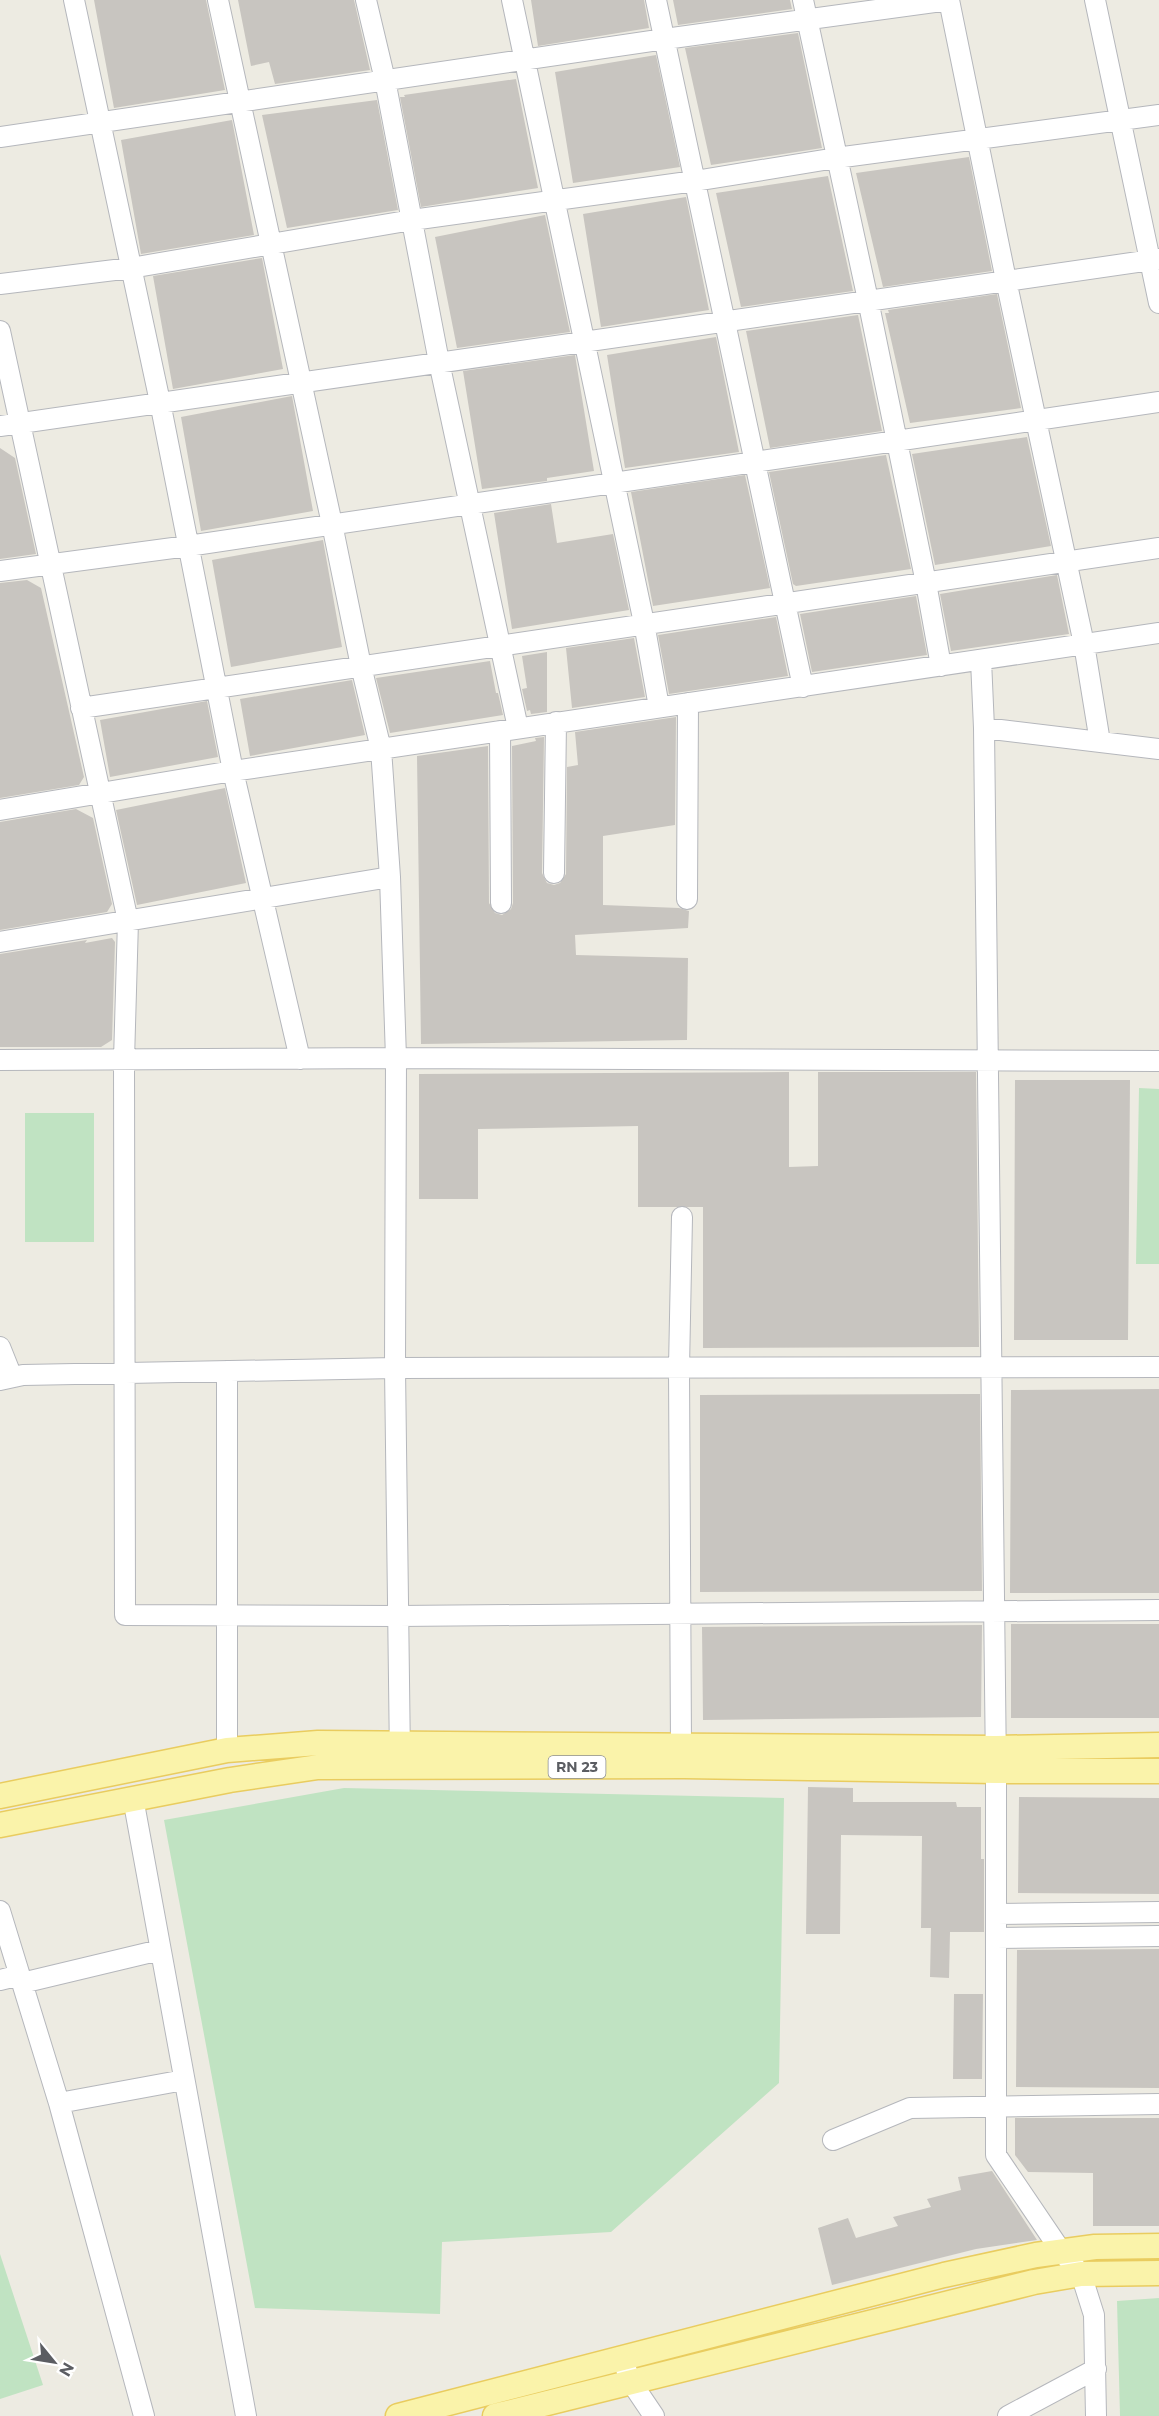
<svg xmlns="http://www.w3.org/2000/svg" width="1159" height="2416" font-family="Montserrat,sans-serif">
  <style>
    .green { fill: #c0e3c2 }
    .building { fill: #c8c5c0 }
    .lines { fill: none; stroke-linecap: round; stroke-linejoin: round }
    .minor-casing { stroke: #b5b7bc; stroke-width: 22 }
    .major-casing { stroke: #e9cc5f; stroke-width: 27 }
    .minor { stroke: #fff; stroke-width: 20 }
    .major { stroke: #faf3aa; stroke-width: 24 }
    .labels { text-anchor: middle; stroke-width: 5; stroke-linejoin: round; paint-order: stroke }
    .shield { fill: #fff; stroke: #8c8e91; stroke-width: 1.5 }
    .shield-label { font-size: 14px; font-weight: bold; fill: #5b5d62 }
  </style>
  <rect width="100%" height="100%" fill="#edebe2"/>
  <path class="green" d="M1139,1088L1159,1089V1264H1136Z
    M25,1113H94V1242H25Z
    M344,1788L784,1798L779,2083L611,2232L442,2242L440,2314L255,2308L164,1820Z
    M0,2254L43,2385L0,2399Z
    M1159,2298V2416H1120L1117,2301Z"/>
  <path class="building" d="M94,0H206L225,90L114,108Z
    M238,0H354L370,70L275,84L269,62L251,66Z
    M531,0H644L649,28L538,46Z
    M673,0H790L792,9L678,25Z
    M798,33L822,148L711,165L685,48Z
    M656,55L680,167L573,183L555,72Z
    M516,79L538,188L421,207L400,97H405L404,95Z
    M377,100L398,210L287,228L262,115Z
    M232,120L254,235L141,254L121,140Z
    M969,157L992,271L883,287L856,173Z
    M828,176L853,291L741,307L716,193Z
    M686,197L709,310L601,327L583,214Z
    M545,215L570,332L457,348L435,237Z
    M262,258L283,369L173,389L153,276Z
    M997,294L1021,408L910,423L885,313H889L888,310Z
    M858,315L882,431L770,448L746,331Z
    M716,337L739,452L625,468L607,355Z
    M575,355L594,471L547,478V481L482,489L463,371Z
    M292,396L313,511L201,531L181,417Z
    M1027,437L1051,546L935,565L912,454Z
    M0,448L15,458L36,554L0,559Z
    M886,455L911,569L796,586L793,584L769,472Z
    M745,475L770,588L653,606L631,492Z
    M551,504L557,543L613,534L629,610L512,629L494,513Z
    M323,540L342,647L231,667L212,560Z
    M1057,575L1069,634L951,651L940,594Z
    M27,580L41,588L84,777L79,785L0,798V583Z
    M916,596L927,655L812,672L800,614Z
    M776,617L788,676L669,694L658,635Z
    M634,638L645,697L572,708L566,648Z
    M547,652V712L531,714L530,710L527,711L522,689L527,688L522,656Z
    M490,661L496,693H498L503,715L390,733L376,678Z
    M352,680L365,735L250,756L240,699Z
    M207,701L218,757L110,777L100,720Z
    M676,717L675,825L603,836V905L679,908L689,911L688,928L575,935L576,955L688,958L687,1040L421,1044L417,756L488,746L489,903L495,913L502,915L511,909L513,903L512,746L536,741L535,738L544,737L542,873L547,883L554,885L560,883L566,874L567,767L578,765L575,732Z
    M225,788L246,883L137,905L116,810Z
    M76,809L93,818L112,904L107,912L0,930V822Z
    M112,938L115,942L112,1040L101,1047H0V954L87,940L85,943Z
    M789,1072V1167L818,1166V1072H976L979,1347L703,1348V1207H638V1126L478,1129V1199H419V1074Z
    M1015,1080H1130L1128,1340H1014Z
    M1159,1389V1593H1010L1011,1390Z
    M980,1394L982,1591L700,1592V1395Z
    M1011,1624H1159V1718H1011Z
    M982,1625L981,1717L703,1720L702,1627Z
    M808,1787L853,1788V1802H956L957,1807H981V1859H984V1932H950L949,1978L930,1977L931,1928H921L922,1836L841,1835L840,1934H806Z
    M1019,1797L1159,1798V1894L1018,1893Z
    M1159,1949V2088L1016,2087L1017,1950Z
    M954,1994H983L982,2079H953Z
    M1015,2118H1159V2226H1093V2173L1028,2172L1015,2155Z
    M992,2171L1037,2240L976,2249L832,2285L818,2228L848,2218L856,2238L898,2226L893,2217L931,2207L927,2199L961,2190L958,2177Z"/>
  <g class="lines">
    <g class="minor-casing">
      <path id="minor" d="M74,0L160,402L233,771L300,1059
        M218,0L332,524L361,666L381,749L390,877L396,1058L395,1368L400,1758
        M366,0L385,80L439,362L518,728
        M512,0L644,623L659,707
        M656,0L803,687
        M803,0L868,300L926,583L941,666
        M949,0L1006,280L1084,644L1100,742
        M1095,0L1159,303
        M0,137L665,39L949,0
        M0,284L131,268L412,220L695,181L836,158L1159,115
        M0,331L128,921L124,1060L125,1615L398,1616L1159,1610
        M0,426L1159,259
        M0,571L188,546L1159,402
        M981,660L984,728L996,1771V2155L1061,2251L1081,2274L1094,2315L1096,2416
        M81,708L1159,548
        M984,728L1159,749
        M500,731L501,903
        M0,810L233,771L1159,633
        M554,873L556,722
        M687,899L688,703
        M0,942L390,877
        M0,1060L396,1058L1159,1061
        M0,1347L12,1377
        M0,1380L23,1375L395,1368L1159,1367
        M681,1746L679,1368L682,1217
        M227,1750V1371
        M133,1798L246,2416
        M0,1911L59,2103L144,2416
        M997,1914L1159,1912
        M996,1938L1159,1936
        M0,1980L20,1975
        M22,1983L160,1950
        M59,2103L184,2080
        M833,2140L910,2108L1159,2104
        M626,2369L631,2382L654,2416
        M1008,2416L1096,2369"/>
    </g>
    <g class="major-casing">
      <path id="major" d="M0,1796L227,1750L318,1743L996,1748L1159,1745
        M0,1825L230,1780L318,1767L684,1766L996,1771H1159
        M398,2416L944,2275L1036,2255L1095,2247L1159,2246
        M495,2416L1034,2282L1081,2274L1159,2273"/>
    </g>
    <use href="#minor" class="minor"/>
    <use href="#major" class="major"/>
  </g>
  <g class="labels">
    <rect class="shield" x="548.5" y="1756" width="57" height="22" rx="4.5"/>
    <g class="shield-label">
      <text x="577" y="1772">RN 23</text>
    </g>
  </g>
  <g transform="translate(54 2362) rotate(120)" stroke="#ffffff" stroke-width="4.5" paint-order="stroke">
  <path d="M0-4.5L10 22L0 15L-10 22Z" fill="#5b5d62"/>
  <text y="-9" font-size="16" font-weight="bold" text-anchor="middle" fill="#5b5d62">N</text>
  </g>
</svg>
